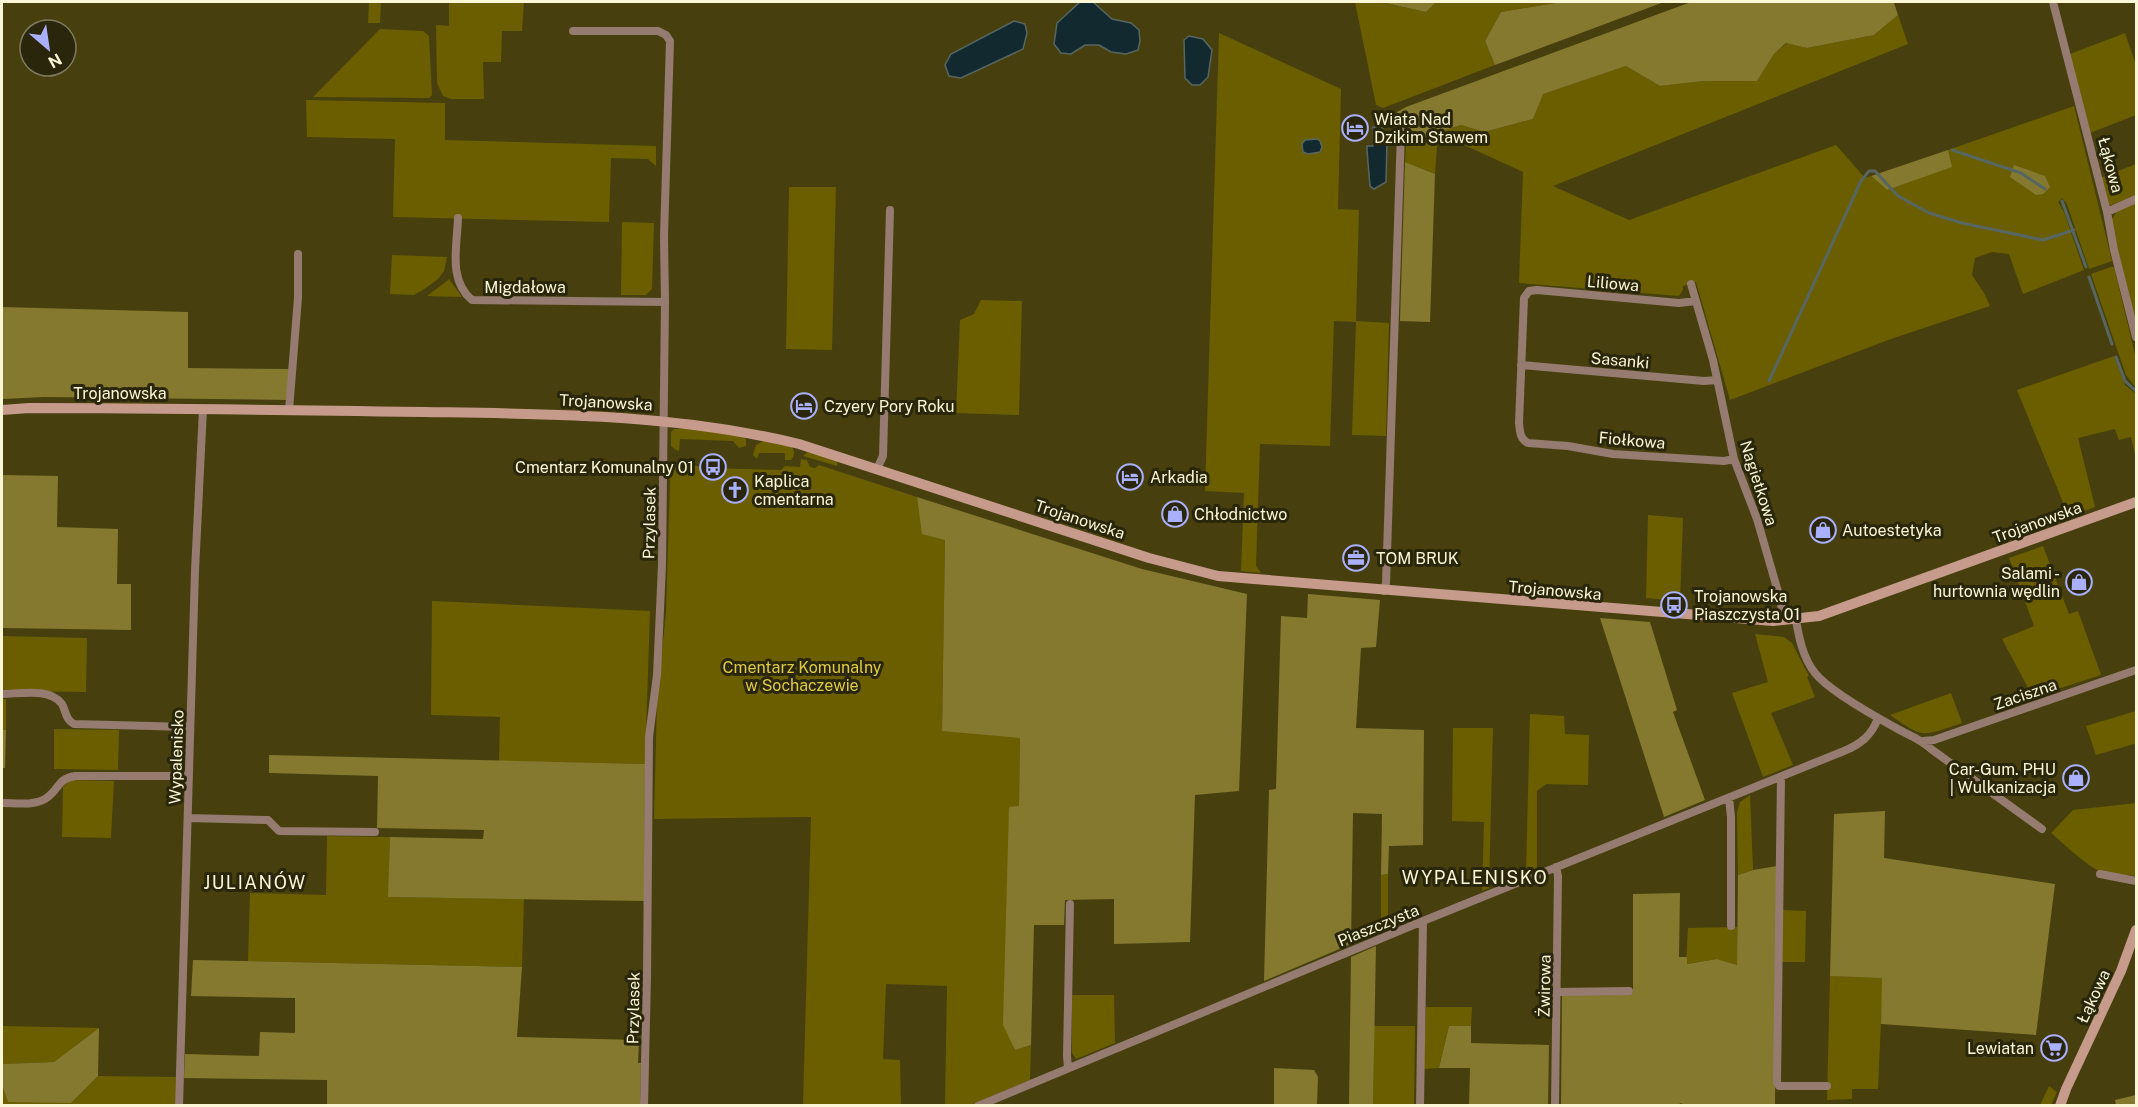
<svg xmlns="http://www.w3.org/2000/svg" width="2138" height="1107" font-family="'Public Sans',sans-serif">
  <style>
    .green { fill: #6b5e00 }
    .forest { fill: #84792f }
    .water { fill: #122930; stroke: #586662; stroke-width: 1.5 }
    .lines { fill: none; stroke-linecap: round; stroke-linejoin: round }
    .stream { stroke: #586662; stroke-width: 3 }
    .street { stroke: #967b71; stroke-width: 8 }
    .secondary { stroke: #c79b8c; stroke-width: 10 }
    .labels { text-anchor: middle; stroke-width: 6; stroke-linejoin: round; paint-order: stroke }
    .poi-label { font-size: 16px; fill: #fbf6d6; stroke: #2a260c; text-anchor: start }
    .street-label { font-size: 16px; fill: #fbf6d6; stroke: #2a260c }
    .park-label { font-size: 16px; fill: #dfcb43; stroke: #2a260c }
    .neighbourhood-label { font-size: 18px; letter-spacing: 1.5px; fill: #fbf6d6; stroke: #2a260c }
  </style>
  <rect width="100%" height="100%" fill="#47400e"/>
  <path class="green" d="M369,2H381L380,23H368Z
    M449,2H524L522,31H502L501,62H483L484,99H451L443,96L437,83L436,25L449,26Z
    M1355,2H1381L1426,12L1436,2H1561L1501,12L1485,41L1495,65L1383,108L1376,105Z
    M1898,15L1908,44L1553,186L1629,220L1836,145L1865,178L1871,176L1887,190L1951,166L1948,150L2074,106L2112,261L2089,269L2067,204L2062,198L2058,202L2064,212L2084,270L2023,294L2009,254L1992,252L1975,258L1972,275L1984,293L1990,306L1891,339L1730,400L1696,282L1683,286V290L1679,296L1519,283L1523,172L1438,133L1435,174L1405,162L1407,128L1424,137L1461,125L1484,132L1533,119L1542,94L1626,66L1660,86L1702,81H1757L1774,54L1787,43L1807,48L1874,35Z
    M380,29L423,31L429,36L432,95L429,98L313,97Z
    M1219,33L1341,89L1338,209L1359,210L1356,321L1389,323L1386,436L1352,435L1356,322L1334,321L1330,446L1260,444L1256,566L1261,573L1241,571L1244,493L1205,491Z
    M2125,33L2136,65V115L2090,133L2070,54Z
    M306,100L445,103V140L656,146V166L648,159L611,158L609,222L393,217L395,139L307,137Z
    M2136,164V195L2109,206L2100,178Z
    M789,187H836L832,350L786,349Z
    M2136,203V328L2111,221L2117,211Z
    M622,222L654,223L652,289L646,295H621Z
    M392,255L447,257L444,271L438,279L423,290L414,295L390,294Z
    M2111,267H2114L2136,359V388L2126,375L2091,274Z
    M449,279L462,297L427,296L447,281Z
    M981,300L1022,301L1019,415L956,413L960,320L974,314Z
    M2114,356L2125,385L2136,394V459L2131,437L2119,440L2115,429L2078,438L2095,507L2069,517L2017,390Z
    M680,426L743,436L746,439V446L739,448L733,441L680,439L679,451L676,450L671,446V432L674,429H679Z
    M765,440L792,447C795,452 795,455 791,460H785V453H759L757,459L753,455L756,445Z
    M808,452L838,460L837,466L803,456Z
    M801,459L807,460L810,467L815,468L819,465L917,497L918,503L945,540L942,730L1020,737L1019,807L1009,808L1014,1050L1031,1045L1030,1080L970,1105H945L947,986L886,984L883,1059L900,1060L901,1105H803L811,817L654,819L657,701L666,612L670,481L667,465L698,466L700,468L781,470L785,466L800,467Z
    M1648,515L1683,518L1680,601L1646,598Z
    M2043,546L2069,614L2078,611L2101,675L2033,697L2002,639L2034,626L2009,558Z
    M432,601L650,611L645,764L499,761L500,717L431,715Z
    M1755,634L1784,637L1792,643L1809,676L1807,677L1815,697L1771,713L1793,765L1763,777L1732,693L1768,682Z
    M2,636L87,638L86,692L2,691Z
    M1951,693L1962,723C1921,736 1926,740 1890,715Z
    M2,699H6V730H2Z
    M2136,711V746L2134,744L2096,755L2086,726Z
    M1530,714L1564,716L1565,734L1589,735L1588,785L1546,784L1537,791V868L1526,872Z
    M1453,728H1493L1489,888L1482,891L1484,822L1452,821Z
    M54,729L119,730L118,770L54,769Z
    M70,780L114,781L111,838L62,837L63,787Z
    M1750,795L1753,870L1738,875L1737,812L1740,802Z
    M2136,803V876C2126,874 2112,876 2104,873C2090,869 2063,843 2051,833L2073,810Z
    M327,836L390,837L389,897L524,899L522,967L248,961L250,893L326,895Z
    M1388,874V929L1381,932V875Z
    M1781,910L1806,911L1805,962H1780Z
    M1737,927V965L1717,959L1686,964L1688,928Z
    M1830,976L1883,977L1878,1089H1852V1099L1827,1100Z
    M1072,995H1114L1115,1043L1076,1059L1072,1053Z
    M1426,1007H1472L1471,1026H1449L1439,1068L1424,1069Z
    M2,1026L99,1028L54,1062L2,1064Z
    M1374,1026H1415L1414,1105L1373,1106Z
    M98,1076L176,1077L175,1105L2,1106V1084L71,1103Z
    M2049,1086L2057,1092L2051,1105H2040Z"/>
  <path class="forest" d="M1381,2H1436L1426,12Z
    M1561,2H1664L1495,65L1485,41L1501,12Z
    M1691,2H1896L1894,3L1898,15L1874,35L1807,48L1786,43L1774,54L1757,81H1703L1660,86L1626,66L1543,94L1533,119L1484,132L1461,125L1424,137L1407,128L1406,118L1398,114L1397,112L1406,107Z
    M1948,150L1952,167L1887,190L1871,176Z
    M1405,162L1435,174L1430,322L1400,321Z
    M2014,165L2045,176L2050,187L2043,194L2036,195L2010,177Z
    M2,307L188,312V368L289,369L287,400L44,397L2,399Z
    M2,475L58,476L57,527L118,529L117,584H131V630L3,628L2,636Z
    M917,497L1142,569L1247,594L1239,791L1195,795L1190,942L1114,944V899L1065,900L1064,925H1034L1031,1045L1015,1050L1003,1025L1009,807L1019,806L1020,738L942,731L945,540L922,534Z
    M1308,594L1380,600L1376,647L1361,648L1356,728L1424,730L1423,845L1389,846L1388,874L1381,875L1382,814L1353,813L1351,944L1264,981L1269,790L1276,789L1281,616L1307,618Z
    M1600,618L1650,622L1677,710L1673,712L1705,800L1664,817Z
    M2,730H6L5,768H2Z
    M269,755L645,764L644,901L388,897L390,837L483,839L484,830L377,828L378,776L269,773Z
    M1885,811L1884,858L2055,884L2036,1035L1881,1024L1882,978L1830,976L1834,814Z
    M1777,866L1775,1105L1682,1106V1103L1672,1106H1561L1562,995L1633,993V894L1680,893L1679,957H1687V964L1717,959L1737,965L1738,875L1753,870Z
    M1376,946L1373,1105H1349L1351,957Z
    M193,960L522,967L517,1037L639,1040L638,1063H641L640,1106L327,1105V1080L184,1078L185,1054L259,1056L260,1032L295,1033V998L191,996Z
    M1449,1026H1471V1043L1549,1045L1548,1105H1469L1470,1068H1439Z
    M99,1028L98,1076L71,1103L8,1102L2,1084V1064L54,1062Z
    M1274,1068L1314,1070L1318,1077L1317,1105H1274Z
    M2136,1095V1105H2116L2115,1100Z"/>
  <path class="water" d="M1080,2H1093L1112,19L1131,23L1139,30L1140,41L1138,50L1126,54L1111,52L1099,45H1085L1071,54L1061,53L1054,44L1057,23Z
    M1014,21L1025,24L1027,33L1023,49L961,78L949,76L945,65L951,54Z
    M1189,36L1203,39L1212,50L1208,77L1200,85H1192L1185,78L1184,40Z
    M1373,127L1383,128L1387,142L1386,182L1374,189L1370,186L1367,150V146H1373Z
    M1317,139L1320,141L1322,147L1320,152L1308,154L1303,152L1302,144L1305,140Z"/>
  <g class="lines">
    <path class="stream" d="M1952,150L2021,173L2045,189
      M2062,201L2086,267
      M2089,277L2112,344
      M2116,357L2125,381L2136,391
      M1769,381L1861,181L1869,171H1875L1898,196L1929,213L1962,223L2043,240L2074,230"/>
    <path class="street" d="M2053,2L2107,212L2114,250L2136,337
      M573,31H658L666,35L670,41L664,236L665,302L662,565L657,675L649,737L647,977L644,1106
      M2107,212L2136,199
      M458,218C457,247 448,280 472,300L665,302
      M1691,284L1713,360L1734,459L1757,519L1781,602L1783,621
      M1696,301L1679,303L1537,290L1529,291L1524,298L1519,423C1520,432 1520,439 1528,443L1568,446L1613,454L1724,461L1734,459
      M1521,365L1704,381L1717,380
      M289,410L298,298V254
      M877,469L883,456L890,210
      M1384,591L1386,583L1401,132L1398,124L1389,117
      M1796,620C1799,638 1803,658 1815,673C1828,690 1876,717 1896,728C1908,735 1921,739 1931,749L2042,829
      M2,694C19,694 50,687 62,704C66,711 65,719 74,724L190,727
      M1923,741L1934,740L2136,670
      M1781,777L1777,1082L1779,1086H1827
      M1729,798L1731,817V926
      M2,803C15,803 33,806 45,799C60,790 56,779 75,776H189
      M188,818L268,820L279,831L375,832
      M2100,874L2136,881
      M1558,992L1629,991
      M1068,1068L1067,1056L1070,904
      M179,1106L195,571L203,409
      M978,1106L1423,921L1844,751C1861,744 1872,735 1878,718
      M1420,1106L1423,921
      M1555,1106L1558,876L1556,867"/>
    <path class="secondary" d="M2,410L29,408C161,408 293,410 425,412C551,414 676,414 799,444L1149,558L1218,576L1773,621L1819,616L2136,502
      M2060,1106L2066,1089L2121,971L2136,930"/>
  </g>
  <defs>
    <g id="hotel-ring" transform="scale(1.35)"><circle r="9.5" fill="#2a260c" stroke="#aab0fb" stroke-width="1.5"/><path d="M-6-4.5h1.5V1H6V5H4.5V3h-9V5H-6ZM-4 0a1.8 1.8 0 1 1 3.6 0ZM.5 0V-2.5h3Q6-2.5 6 0Z" fill="#aab0fb"/></g>
    <g id="bus-ring" transform="scale(1.35)"><circle r="9.5" fill="#2a260c" stroke="#aab0fb" stroke-width="1.5"/><path d="M-5-6H5V4H4V6H2V4H-2V6H-4V4H-5ZM-3.5-4V0h7V-4ZM-3.5 1.2v1.5H-2V1.2ZM2 1.2v1.5H3.5V1.2Z" fill="#aab0fb"/></g>
    <g id="church-ring" transform="scale(1.35)"><circle r="9.5" fill="#2a260c" stroke="#aab0fb" stroke-width="1.5"/><path d="M-1.2-6h2.4v3.5h3.3v2.4h-3.3V6h-2.4V-.1h-3.3v-2.4h3.3Z" fill="#aab0fb"/></g>
    <g id="shop-ring" transform="scale(1.35)"><circle r="9.5" fill="#2a260c" stroke="#aab0fb" stroke-width="1.5"/><path d="M-5-2.5h2.3a2.7 3.5 0 0 1 5.4 0H5L5.5 6h-11ZM-1.5-2.5h3a1.5 2.3 0 0 0-3 0Z" fill="#aab0fb"/></g>
    <g id="office-ring" transform="scale(1.35)"><circle r="9.5" fill="#2a260c" stroke="#aab0fb" stroke-width="1.5"/><path d="M-6-3h4V-5.5h4V-3h4V5H-6ZM-1-4.5V-3h2v-1.5ZM-6 0V1H6V0Z" fill="#aab0fb"/></g>
    <g id="supermarket-ring" transform="scale(1.35)"><circle r="9.5" fill="#2a260c" stroke="#aab0fb" stroke-width="1.5"/><path d="M-6-5.5h2.5l.6 2H6L4.5 2H-2.5L-4.4-4H-6ZM-1.5 3.2a1.3 1.3 0 1 0 .1 0ZM3 3.2a1.3 1.3 0 1 0 .1 0Z" fill="#aab0fb"/></g>
  </defs>
  <g fill-rule="evenodd">
    <use href="#hotel-ring" x="1355" y="128"/>
    <use href="#hotel-ring" x="804" y="406"/>
    <use href="#bus-ring" x="713" y="467"/>
    <use href="#hotel-ring" x="1130" y="477"/>
    <use href="#church-ring" x="735" y="490"/>
    <use href="#shop-ring" x="1175" y="514"/>
    <use href="#shop-ring" x="1823" y="530"/>
    <use href="#office-ring" x="1356" y="558"/>
    <use href="#shop-ring" x="2079" y="582"/>
    <use href="#bus-ring" x="1674" y="605"/>
    <use href="#shop-ring" x="2076" y="778"/>
    <use href="#supermarket-ring" x="2054" y="1048"/>
  </g>
  <g class="labels">
    <g class="poi-label">
      <text x="1374" y="125">Wiata Nad<tspan x="1374" dy="18">Dzikim Stawem</tspan></text>
      <text x="824" y="412">Czyery Pory Roku</text>
      <text x="694" y="473" text-anchor="end">Cmentarz Komunalny 01</text>
      <text x="1150" y="483">Arkadia</text>
      <text x="754" y="487">Kaplica<tspan x="754" dy="18">cmentarna</tspan></text>
      <text x="1194" y="520">Chłodnictwo</text>
      <text x="1842" y="536">Autoestetyka</text>
      <text x="1376" y="564">TOM BRUK</text>
      <text x="2060" y="579" text-anchor="end">Salami -<tspan x="2060" dy="18">hurtownia wędlin</tspan></text>
      <text x="1694" y="602">Trojanowska<tspan x="1694" dy="18">Piaszczysta 01</tspan></text>
      <text x="2056" y="775" text-anchor="end">Car-Gum. PHU<tspan x="2056" dy="18">| Wulkanizacja</tspan></text>
      <text x="2034" y="1054" text-anchor="end">Lewiatan</text>
    </g>
    <g class="street-label">
      <text transform="translate(2111 165) rotate(75)" y="6">Łąkowa</text>
      <text transform="translate(1613 283) rotate(5)" y="6">Liliowa</text>
      <text x="525" y="293">Migdałowa</text>
      <text transform="translate(1620 360) rotate(5)" y="6">Sasanki</text>
      <text x="120" y="399">Trojanowska</text>
      <text transform="translate(606 402) rotate(3)" y="6">Trojanowska</text>
      <text transform="translate(1632 440) rotate(5)" y="6">Fiołkowa</text>
      <text transform="translate(1759 483) rotate(72)" y="6">Nagietkowa</text>
      <text transform="translate(1080 519) rotate(18)" y="6">Trojanowska</text>
      <text transform="translate(2037 522) rotate(-20)" y="6">Trojanowska</text>
      <text transform="translate(649 523) rotate(-89)" y="6">Przylasek</text>
      <text transform="translate(1555 590) rotate(5)" y="6">Trojanowska</text>
      <text transform="translate(2025 694) rotate(-19)" y="6">Zaciszna</text>
      <text transform="translate(176 757) rotate(-88)" y="6">Wypalenisko</text>
      <text transform="translate(1378 925) rotate(-22)" y="6">Piaszczysta</text>
      <text transform="translate(1544 986) rotate(-89)" y="6">Żwirowa</text>
      <text transform="translate(2093 996) rotate(-65)" y="6">Łąkowa</text>
      <text transform="translate(633 1008) rotate(-89)" y="6">Przylasek</text>
    </g>
    <g class="park-label">
      <text x="802" y="673">Cmentarz Komunalny<tspan x="802" dy="18">w Sochaczewie</tspan></text>
    </g>
    <g class="neighbourhood-label">
      <text x="1475" y="884">WYPALENISKO</text>
      <text x="255" y="889">JULIANÓW</text>
    </g>
  </g>
  <rect width="2138" height="1107" fill="none" stroke="#fbf6d6" stroke-width="6"/>
  <g transform="translate(48 48) rotate(151)"><circle r="28" fill="#2a260c" stroke="#7e795d" stroke-width="1.5"/>
  <path d="M0-4.5L10 22L0 15L-10 22Z" fill="#aab0fb"/>
  <text y="-9" font-size="16" font-weight="bold" text-anchor="middle" fill="#fbf6d6">N</text>
  </g>
</svg>
